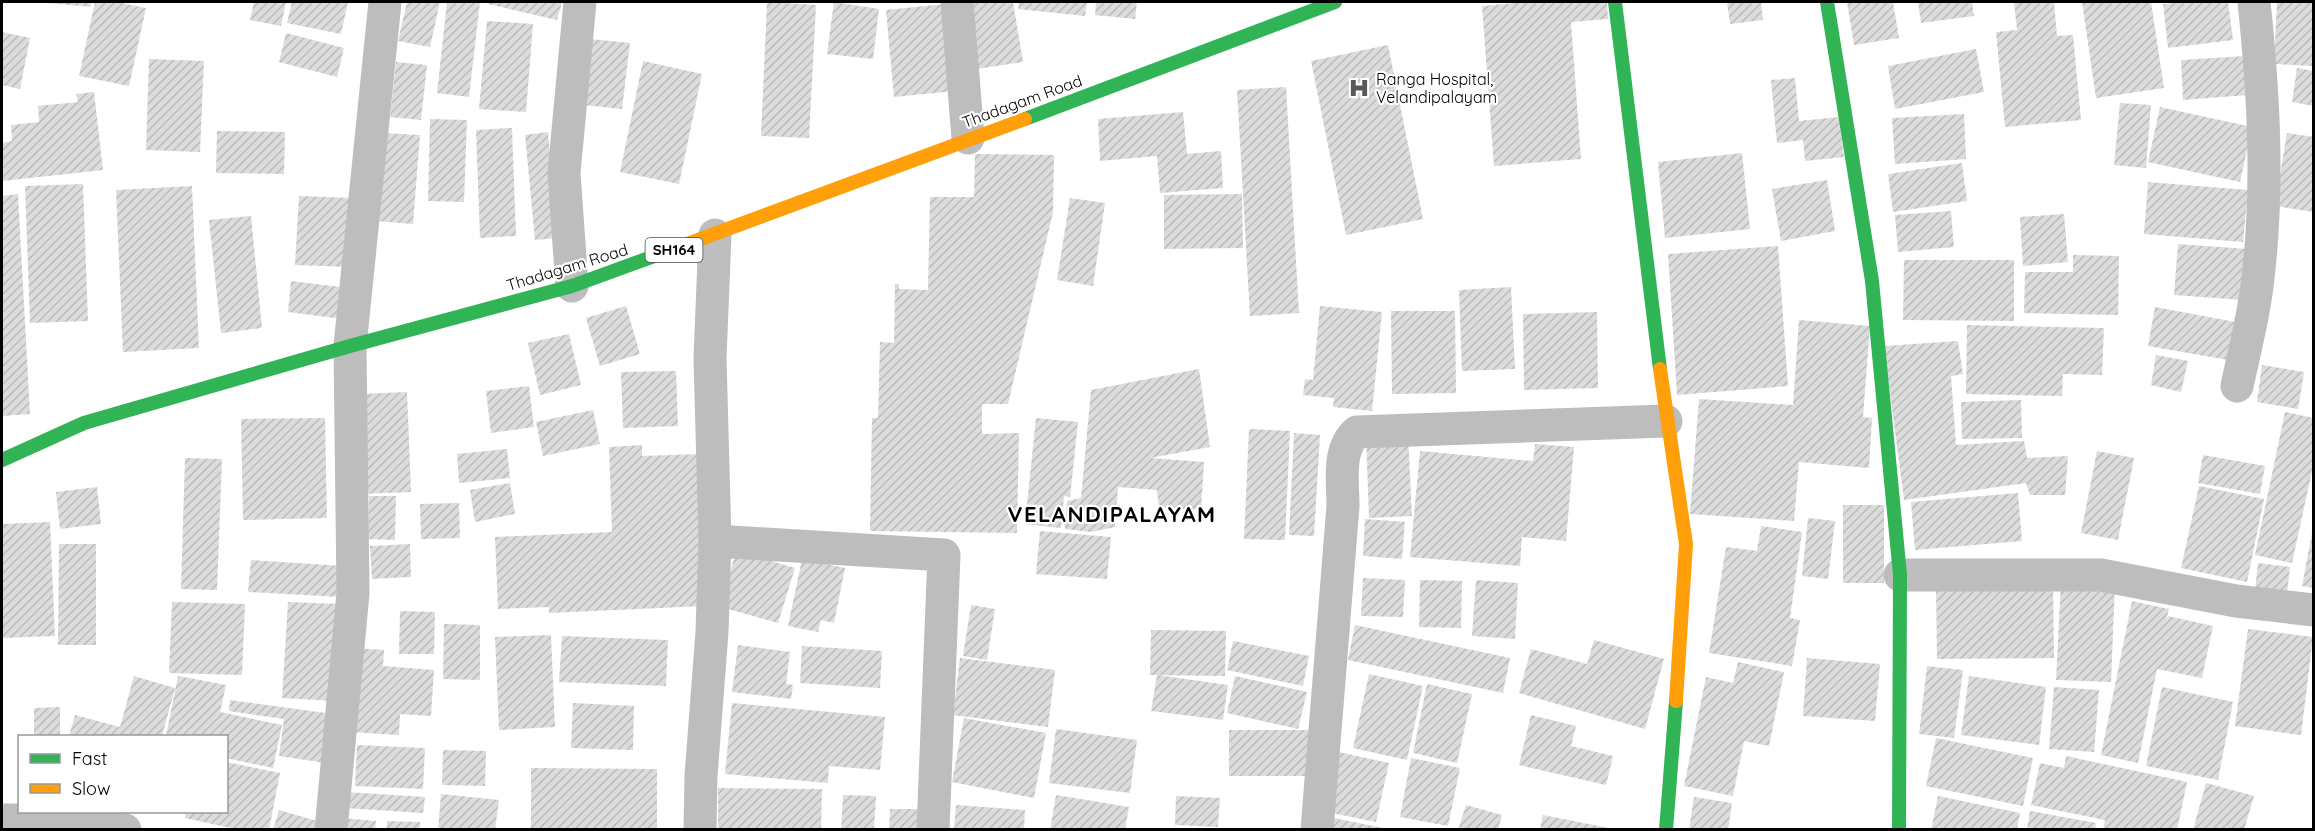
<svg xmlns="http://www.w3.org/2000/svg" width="2315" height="831" font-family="Quicksand,sans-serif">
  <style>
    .building { fill: url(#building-hatch) }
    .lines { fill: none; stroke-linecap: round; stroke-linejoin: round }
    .street { stroke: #bdbdbd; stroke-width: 33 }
    .fast { stroke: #30b455; stroke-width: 14 }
    .slow { stroke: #ff9f0a; stroke-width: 14 }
    .labels { text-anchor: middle; stroke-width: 4.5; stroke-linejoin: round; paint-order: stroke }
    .shield { fill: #fff; stroke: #4c4c4c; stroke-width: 1.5 }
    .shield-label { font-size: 15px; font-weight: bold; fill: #000 }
    .poi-label { font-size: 16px; fill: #000; stroke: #fff; text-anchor: start }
    .street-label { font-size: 16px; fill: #000; stroke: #fff }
    .district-label { font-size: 22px; font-weight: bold; letter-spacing: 1.5px; fill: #000; stroke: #fff }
  </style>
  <defs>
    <pattern id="building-hatch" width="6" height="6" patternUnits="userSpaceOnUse" patternTransform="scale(1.5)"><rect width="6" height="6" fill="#dcdcdc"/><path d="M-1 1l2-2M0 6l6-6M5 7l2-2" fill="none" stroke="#bbb"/></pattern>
  </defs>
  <rect width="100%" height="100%" fill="#fff"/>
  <path class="building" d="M47,2H91V7L47,3Z
    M95,2H117L146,8L129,86L79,76Z
    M254,2H286L281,26L250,20Z
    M292,2H348L341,34L287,23Z
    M407,2H440L430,47L398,41Z
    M447,2H480L469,97L437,93Z
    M489,2H562L557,20L488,4Z
    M767,2L816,5L809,138L761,136Z
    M834,2L879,9L873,59L827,54Z
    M966,2H1013L1023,62L977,69Z
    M1019,2H1087L1085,16L1018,9Z
    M1096,2H1137L1135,19L1095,15Z
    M1525,2H1607L1608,19L1571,22L1581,159L1494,166L1482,6Z
    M1727,2H1761L1763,20L1730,24Z
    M1847,2H1893L1899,38L1854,45Z
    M1918,2H1972L1974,16L1921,23Z
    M2014,2H2054L2057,36L2073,35L2081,120L2005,127L1996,32L2017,30Z
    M2082,2H2151L2164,88L2096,98Z
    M2185,2H2228L2233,40L2168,48L2163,4Z
    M2277,2H2314V66L2274,64Z
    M946,4L955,91L894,97L886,10Z
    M487,21L533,24L526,112L479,109Z
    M2,32L30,38L20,89L2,85Z
    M286,33L344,48L337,77L279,62Z
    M590,39L630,43L622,109L583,105Z
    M1388,45L1423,219L1346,235L1311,61Z
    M1976,49L1984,92L1895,109L1888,66Z
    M2245,56L2248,95L2183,100L2181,60Z
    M149,59L204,61L200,152L146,150Z
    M643,61L702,74L679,184L620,172Z
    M396,62L427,65L421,120L390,117Z
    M2297,68L2314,71V106L2292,102Z
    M1795,78L1799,121L1839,117L1844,157L1805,161L1803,140L1777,143L1771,80Z
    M1286,87L1299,313L1250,316L1237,90Z
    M94,92L103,170L2,181V143L12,141L11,125L39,122L38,106L78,102L76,94Z
    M2120,103L2151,105L2146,168L2114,165Z
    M2160,107L2252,127L2240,182L2148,162Z
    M1183,112L1187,154L1221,151L1223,188L1160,193L1157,156L1100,161L1098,119Z
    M1964,114L1966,159L1895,164L1892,118Z
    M430,119L467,120L464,202L428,201Z
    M512,128L516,236L480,238L476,130Z
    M217,131L285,132L284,174L216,173Z
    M548,132L557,238L535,240L525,135Z
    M382,133L420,135L413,224L376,221Z
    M2287,133L2314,137V212L2275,206Z
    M1742,153L1750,229L1665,238L1658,162Z
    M975,154L1054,155L1053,212L1008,404H982V434L1019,433L1017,533L870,531L872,418H878L880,342L894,343L895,284H899V289L928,290L930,197H974Z
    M1962,163L1967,201L1893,212L1888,174Z
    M1827,180L1835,231L1781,241L1772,189Z
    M2148,182L2248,190L2243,242L2144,234Z
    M83,184L88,321L30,323L25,186Z
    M192,186L199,348L123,352L116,190Z
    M18,194L30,414L2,416V196Z
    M1242,194L1243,248L1164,249V195Z
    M299,196L353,198L350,267L295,265Z
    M1070,198L1105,203L1093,286L1057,280Z
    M1951,211L1954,247L1898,252L1895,215Z
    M2064,214L2068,262L2023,266L2020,217Z
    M251,216L262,328L221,333L209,220Z
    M2178,244L2247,249L2243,300L2174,295Z
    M1778,246L1788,386L1677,395L1668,254Z
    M2073,255L2119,256L2118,315L2024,313L2025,272H2073Z
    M1904,260H2014V321L1903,320Z
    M291,281L348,288L343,319L288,312Z
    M1511,287L1515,369L1462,371L1459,290Z
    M626,306L640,354L600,366L586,318Z
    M1320,306L1382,312L1372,411L1333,407L1334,398L1303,395L1305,379L1313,380Z
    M2155,307L2241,323L2234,361L2148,346Z
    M1391,311H1455L1456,393L1392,394Z
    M1597,312L1598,388L1524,390L1523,314Z
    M1799,320L1870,326L1863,417L1872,418L1869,468L1799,462L1794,521L1690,514L1699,399L1793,405Z
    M1967,325L2104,328L2102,375L2063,374L2062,396L1966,394Z
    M569,334L581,385L540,395L528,343Z
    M1958,341L1963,374L1951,376L1956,445L2024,441L2027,458L2068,456L2065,495H2030L2026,483L1904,500L1884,346Z
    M2156,355L2188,361L2181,392L2151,385Z
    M2262,365L2304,372L2298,409L2257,402Z
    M1199,369L1210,447L1150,458L1204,462L1201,510L1159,507L1157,490L1118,487L1115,527L1091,532L1065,529L1067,501L1081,498L1091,390Z
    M676,371L678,426L623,428L621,372Z
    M529,386L534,427L491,433L486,391Z
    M407,392L411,492L361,494L358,394Z
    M2021,400L2022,438L1962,439L1961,402Z
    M593,410L600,444L543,456L536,422Z
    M2285,412L2314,418V462L2292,563L2255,555Z
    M325,418L327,518L243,520L241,419Z
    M1036,418L1078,422L1070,497L1064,496L1061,528L1025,524Z
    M1249,429L1290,431L1285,540L1244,539Z
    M1294,433L1320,435L1314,536L1289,535Z
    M1408,434L1412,516L1369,518L1366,436Z
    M1535,444L1574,447L1566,541L1522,537L1520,566L1410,557L1420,451L1533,461Z
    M642,445V456L699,454L705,606L549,613V607L498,609L495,537L612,532L609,447Z
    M507,449L510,478L459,483L457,454Z
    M2097,451L2134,458L2118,540L2081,533Z
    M2203,455L2265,466L2260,494L2198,483Z
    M185,458L222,459L217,590L181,589Z
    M510,483L515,514L475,522L470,490Z
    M2199,486L2264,499L2247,582L2181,568Z
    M97,487L101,524L60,529L56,492Z
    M2018,493L2022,541L1915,550L1911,502Z
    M369,496H396L395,540L368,539Z
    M459,503L460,538L421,539L420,504Z
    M1843,505H1884V583H1843Z
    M1808,518L1835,521L1828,579L1802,576Z
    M1365,519L1405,522L1402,559L1363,556Z
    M50,522L55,636L2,638V524Z
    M1761,526L1802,532L1790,618L1800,620L1792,666L1709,653L1726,547L1757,551Z
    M1040,531L1111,537L1107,579L1036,574Z
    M2312,533H2314V588L2302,586Z
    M59,544H96V645H58Z
    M410,544L411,577L372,579L370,546Z
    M736,551L795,568L778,623L721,607Z
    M802,559L845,568L834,623L821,620L818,632L788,626Z
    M251,560L343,566L340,597L248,592Z
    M2258,563L2290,567L2287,594L2255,590Z
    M1363,578L1405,580L1403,617L1361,616Z
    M1420,580L1462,581L1461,628L1419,627Z
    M1476,580L1518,583L1515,639L1472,636Z
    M2061,581L2115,584L2111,682L2056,680Z
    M2053,585L2054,658L1937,659L1936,586Z
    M2132,601L2169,609L2165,625L2168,616L2213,626L2202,678L2157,669L2138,763L2101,755Z
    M172,602L245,604L242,675L169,673Z
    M288,602L341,604L335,701L282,698Z
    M971,605L995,609L987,660L963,656Z
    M400,611L435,612L434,654H399Z
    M444,624L480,625V680L443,679Z
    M1355,625L1510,658L1503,693L1348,660Z
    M2248,629L2313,637L2301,735L2235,726Z
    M1151,630L1226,631L1225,676L1150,675Z
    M551,635L555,727L499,730L495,637Z
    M562,636L668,640L666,686L559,682Z
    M1594,640L1664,659L1645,729L1519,693L1531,649L1587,664Z
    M1233,641L1309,656L1303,686L1227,670Z
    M738,645L790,652L786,684L793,685L791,699L732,692Z
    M802,646L882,651L880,688L800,683Z
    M355,648L384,650L383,666L434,670L431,716L400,714L399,735L350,732Z
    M960,658L1055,670L1048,727L953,715Z
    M1807,658L1880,664L1875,721L1803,716Z
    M1738,662L1784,672L1769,746L1744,741L1733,796L1684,786L1706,677L1733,683Z
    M1927,666L1963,670L1954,738L1919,734Z
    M1369,674L1423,686L1407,760L1353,748Z
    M1157,675L1228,685L1223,720L1151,711Z
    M134,676L175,688L162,736H69L75,715L120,727Z
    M178,676L226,685L220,712L282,725L273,768L226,758V736H166Z
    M1235,676L1307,692L1298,729L1227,713Z
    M1969,676L2046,687L2039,745L1961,735Z
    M1427,684L1472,694L1457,763L1413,753Z
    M2054,687L2099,690L2094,752L2049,749Z
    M2162,687L2233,702L2218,780L2146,766Z
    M230,700L333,714L326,763L279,756L284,719L229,711Z
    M573,703L634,706L633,750L571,748Z
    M732,703L885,717L880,770L829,766L828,783L725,774Z
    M60,707V736H34V708Z
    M1531,715L1576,726L1571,746L1613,756L1606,785L1519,765Z
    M964,718L1046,733L1034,798L952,782Z
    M1056,729L1137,740L1130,793L1049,783Z
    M1229,730H1312V776H1229Z
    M1936,738L2033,758L2023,806L1926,786Z
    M357,745L425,748L423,789L355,786Z
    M443,750L486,751L485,786L442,785Z
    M1334,751L1389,763L1376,822L1322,811Z
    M2066,756L2187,782L2177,830H2103L2105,820L2031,805L2040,763L2064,768Z
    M1411,758L1460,768L1448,826L1400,817Z
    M226,762L280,773L269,830H240L185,818L186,812H226Z
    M531,768L657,769V830H531Z
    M2206,783L2254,796L2244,830H2193Z
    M718,788L822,789L821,830H718Z
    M346,792L425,797L423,813L345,808Z
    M441,794L499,800L495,830H438Z
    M843,795L876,796L874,830H841Z
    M1056,795L1129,807L1125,830H1050Z
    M1176,796L1220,798L1218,827L1175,825Z
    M1938,796L2020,813L2017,830H1931Z
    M1694,797L1732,803L1728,830H1689Z
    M956,805L1025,810L1024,830H954Z
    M1466,805L1502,815L1498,830H1458Z
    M890,809H917V830H889Z
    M279,810L324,823L322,830H273Z
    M2030,811L2096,823L2095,830H2027Z
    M1543,815L1609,828V830H1540Z
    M340,818L376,821L375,830H339Z
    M1334,818L1383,828V830H1332Z
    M387,821L420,822V830H387Z"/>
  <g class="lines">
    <path class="street" d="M957,2L968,138
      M572,286L564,173L580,2
      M2237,386C2244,353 2253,319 2257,286C2269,192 2264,96 2254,2
      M715,541L944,555L933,830
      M1900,575H2101L2236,601L2314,610
      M2,820H75L125,830
      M331,830L353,593L350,346L385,2
      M700,830L701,776L712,632L715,541L710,358L715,235
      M1317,830L1343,506C1343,481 1337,449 1357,432L1666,421"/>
    <path class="fast" d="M1615,2L1660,369
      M1827,2L1872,281L1900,575L1899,830
      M1025,119L1335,2
      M2,460L84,423L350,346L572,286L660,254
      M1666,830L1676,701"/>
    <path class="slow" d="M660,254L1025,119
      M1660,369L1686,544L1676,701"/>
  </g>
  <defs>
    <g id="hospital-bare" transform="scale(1.62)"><path d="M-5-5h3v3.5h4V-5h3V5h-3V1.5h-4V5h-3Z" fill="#595959" stroke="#fff" stroke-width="2.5" paint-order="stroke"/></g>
  </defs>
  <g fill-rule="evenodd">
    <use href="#hospital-bare" x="1359" y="88"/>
  </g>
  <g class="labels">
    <rect class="shield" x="645.5" y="238" width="57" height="24" rx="4.5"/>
    <g class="shield-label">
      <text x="674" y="255">SH164</text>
    </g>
    <g class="poi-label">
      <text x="1376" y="85">Ranga Hospital,<tspan x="1376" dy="18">Velandipalayam</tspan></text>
    </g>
    <g class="street-label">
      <text transform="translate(1022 101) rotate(-20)" y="6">Thadagam Road</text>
      <text transform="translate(567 267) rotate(-17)" y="6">Thadagam Road</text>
    </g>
    <g class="district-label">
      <text x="1112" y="522">VELANDIPALAYAM</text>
    </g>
  </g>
  <rect width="2315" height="831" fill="none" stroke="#000000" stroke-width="6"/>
  <rect x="18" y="735" width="210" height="78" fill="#ffffff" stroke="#999999" stroke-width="1.5"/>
  <rect x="30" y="754" width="30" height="9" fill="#30b455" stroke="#999999" stroke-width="1.5"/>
  <text x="72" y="765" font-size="18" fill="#000000">Fast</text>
  <rect x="30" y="784" width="30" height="9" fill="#ff9f0a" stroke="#999999" stroke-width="1.5"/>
  <text x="72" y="795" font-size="18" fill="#000000">Slow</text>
</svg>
